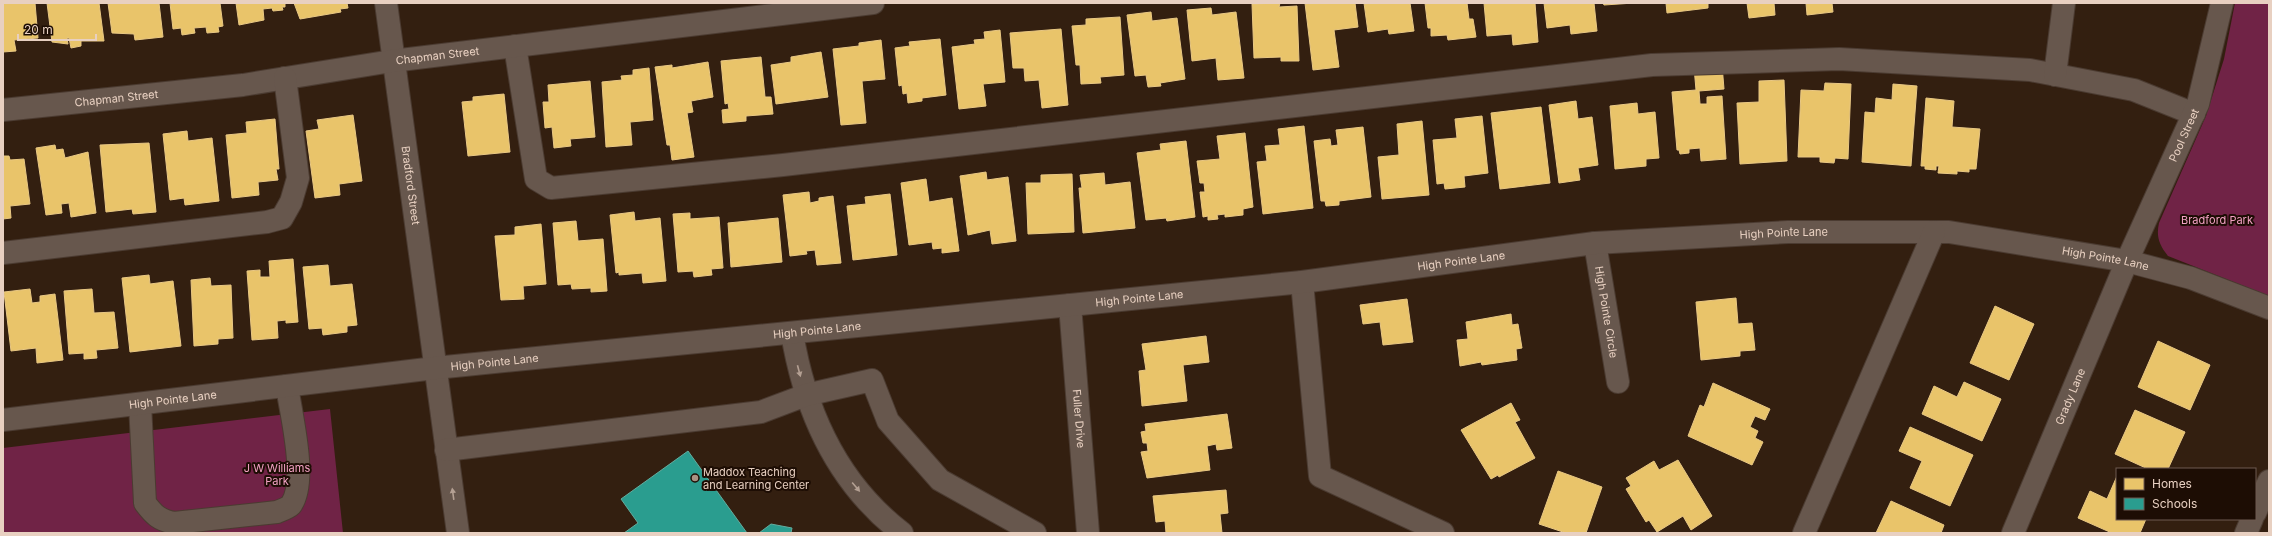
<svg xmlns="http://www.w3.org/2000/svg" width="2272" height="536" font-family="Inter,sans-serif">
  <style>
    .green { fill: #702346 }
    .homes { fill: #e9c46a; stroke: #e9c884 }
    .schools { fill: #2a9d8f; stroke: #63ac9e }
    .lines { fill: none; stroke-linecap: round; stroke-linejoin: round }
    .minor-casing { stroke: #4b3b31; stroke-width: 24 }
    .minor { stroke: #67574d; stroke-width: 22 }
    .oneway { fill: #b4a093 }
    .poi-dot { fill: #a99283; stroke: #1d0d04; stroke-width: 1.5 }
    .labels { text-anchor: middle; stroke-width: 4; stroke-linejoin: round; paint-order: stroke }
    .street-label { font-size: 11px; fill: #e8d0c1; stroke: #1d0d04 }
    .park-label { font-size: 11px; fill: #f2a2c4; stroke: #1d0d04 }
    .poi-label { font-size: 11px; fill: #e8d0c1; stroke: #1d0d04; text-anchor: start }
  </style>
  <rect width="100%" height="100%" fill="#331f10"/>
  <path class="green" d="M2235,3H2269V296L2168,256C2159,245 2156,236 2159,223L2206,116L2224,59Z
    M330,409L343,533H3V448Z"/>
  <path class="homes" d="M3,3H35L38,38L14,40L16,51L3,52Z
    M47,3H99L104,41H81V46L71,48L69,38H67L68,44L52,42Z
    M108,3H159L163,37L135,40L134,34L112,33Z
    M170,3H220L223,26L218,27L219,32L207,33L206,27L194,28L195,33L182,35L181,28L173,29Z
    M236,3H285V7H282L283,10L273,11L272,8L263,9L264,20L239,25Z
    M294,3H347L348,8L340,9L341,12L300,19Z
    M1280,3L1279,7L1297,6L1299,61H1281V57L1254,58L1252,4Z
    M1305,3H1355L1358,27L1334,30L1339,67L1313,70Z
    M1364,3H1410L1414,31L1389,34L1388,29L1368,32Z
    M1425,3H1467L1469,19H1473L1476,37L1448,40L1447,35L1431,36V28H1428Z
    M1484,3H1535L1538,42L1513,45L1512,34L1487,36Z
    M1544,3H1594L1597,31L1571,34L1570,25L1547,28Z
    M1603,3H1634L1604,5Z
    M1666,3H1708V8L1667,13Z
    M1747,3H1774L1775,15L1749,18Z
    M1806,3H1832L1833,12L1807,15Z
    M1211,8L1212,15L1236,12L1244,78L1218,80L1216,58L1192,61L1187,10Z
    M1151,12L1152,21L1177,18L1185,79L1160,83L1161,86L1148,87L1146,75L1135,76L1127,15Z
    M1120,17L1124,75L1100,77L1101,83L1081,84L1080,65H1076L1072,26L1086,25V19Z
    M1061,29L1068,105L1042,108L1039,80L1025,81L1024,68H1013L1010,33Z
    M1000,30L1005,82L983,84L986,106L959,109L952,47L975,44L974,40L985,39L984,32Z
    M940,39L946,95L922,98V101L908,103L907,93L903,94L902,85L899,86L895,48L910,46L909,42Z
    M881,40L885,79L862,81L866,123L841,125L833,49L859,46V43Z
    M821,52L828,97L776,104L771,65L791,62V57Z
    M761,57L765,97H771L773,114L746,116V121L723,123L722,110L729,109L728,103L725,104L721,61Z
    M708,62L713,97L691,101L693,112L687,113L694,157L672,160L670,145H667L655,67L672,65V68Z
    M1722,65L1724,89L1699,91L1700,104H1707V97L1722,96L1726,159L1701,161L1700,148L1689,149V153L1680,154L1679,150H1677L1672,92L1696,90L1694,67Z
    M649,68L653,120L630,122L632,145L606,147L602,82L622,80L621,76L633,75V70Z
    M1784,80L1787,161L1740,164L1737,103L1759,102V81Z
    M590,81L595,137L570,139L571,146L554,148L552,127L545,128L543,102H549L548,85Z
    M1825,83L1851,84L1848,159L1835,158L1834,163L1820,162V157H1798L1801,90L1824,91Z
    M1893,84L1917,86L1911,166L1862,162L1865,112L1875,113L1876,98L1892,100Z
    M504,94L510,152L468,156L462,102L473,101V97Z
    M1926,98L1954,101L1952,127L1980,129L1976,169H1969V172L1957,171V174L1938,173L1939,166H1936V170L1925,169V166H1921Z
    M1576,101L1578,119L1592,117L1598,165L1578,168L1580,180L1559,183L1549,105Z
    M1637,103L1638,114L1655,112L1659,158L1646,159V166L1615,169L1610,106Z
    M1541,107L1550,183L1500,189L1491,113Z
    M353,115L362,181L339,184L340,195L315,198L306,131L319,129L317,120Z
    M1482,116L1488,173L1464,176L1465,187L1445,189L1444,183L1437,184L1433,140L1457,138L1455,119Z
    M275,119L279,169H276L278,180L258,182L259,195L232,198L226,135L247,133L246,122Z
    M1422,121L1429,195L1382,199L1378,157L1399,155L1397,124Z
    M1304,126L1313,208L1263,214L1257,162L1267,161L1265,146L1280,145L1278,129Z
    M1363,127L1371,197L1339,201V205L1326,206L1325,201H1321L1314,141L1330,139L1331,146L1338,145L1336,130Z
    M187,131L188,141L212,138L219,201L185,205L184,198L170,200L163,134Z
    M1245,133L1253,207L1243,209V215L1225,217V214L1217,215L1218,219L1208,220V216L1203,217L1200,192H1205L1204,183H1200L1197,161L1220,159L1217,136Z
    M1186,141L1195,217L1167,221L1166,218L1146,220L1137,153L1161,150L1160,144Z
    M149,143L156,212L133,214L132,209L106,212L100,145Z
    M55,145L56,150L63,149L65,158L88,152L96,213L71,217L69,203L61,204L62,213L46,215L36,148Z
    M3,156H9L10,160L24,159L30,204L10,206L11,218L3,219Z
    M986,172L987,180L1008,177L1016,241L992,244L990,230L968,235L960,176Z
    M1104,173L1105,185L1130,182L1135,228L1083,233L1079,188H1082L1080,175Z
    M1072,174L1074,232L1028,234L1026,183H1041V175Z
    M926,179L929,202L952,198L959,251L942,253V248L933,249L932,242L909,245L901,183Z
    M809,192L810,203L819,201V198L833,196L841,263L817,265L815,250L806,251L807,254L790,256L783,195Z
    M890,194L897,255L853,260L847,206L866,204L865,197Z
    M634,212L635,221L660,218L666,281L643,283L642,273L619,275V272L616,273L610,215Z
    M690,213V219L719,217L723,268L711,269L712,275L694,277L693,271L678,272L673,214Z
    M778,218L782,262L731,267L728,223Z
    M576,221L578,241L603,239L607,291L591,292V288L572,289L571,284L558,285L553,223Z
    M541,224L546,284L523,286L524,299L501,300L495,236L515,235V227Z
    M293,259L298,322L286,323V320L277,321L278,338L252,340L247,271L260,270V277H270L269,261Z
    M328,265L330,286L352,284L357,325L347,326V332L323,335L322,328L309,329L303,267Z
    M149,275L150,284L173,281L181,346L130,352L122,278Z
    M210,278L211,286L231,285L233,338L218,339V344L194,346L191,280Z
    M30,289L32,303L40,302V296L55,294L63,360L37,363L36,348L11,351L4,292Z
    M92,289L94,313L114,312L118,348L96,350L97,358L84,359V353L69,354L64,291Z
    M1736,298L1738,324L1752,323L1755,350L1740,351V356L1701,360L1696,302Z
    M1407,299L1413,342L1383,345L1380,322L1363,324L1360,305Z
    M1995,306L2034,324L2009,380L1970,363Z
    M1511,314L1512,325L1518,324L1522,348L1516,349L1517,360L1482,365L1481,362L1460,366L1457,340L1468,339L1466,322Z
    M1206,336L1209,362L1183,365L1187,401L1142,406L1139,371L1146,370L1142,344Z
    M2158,341L2210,365L2190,410L2138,387Z
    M1964,382L2001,399L1982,441L1922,414L1934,386L1957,397Z
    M1713,383L1770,409L1765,420L1755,416L1750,427L1758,431L1755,438L1763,442L1752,465L1688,436L1700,405L1704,407Z
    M1511,403L1520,420L1515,422L1535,458L1499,477L1498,475L1491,479L1461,430Z
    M2135,410L2185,432L2168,469H2148L2115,454Z
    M1227,414L1232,448L1217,450L1216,444L1207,446L1210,470L1147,478L1141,452L1148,451L1147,443H1143L1141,432L1146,431L1145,424Z
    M1910,427L1973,455L1950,506L1910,488L1922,461L1899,451Z
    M1678,460L1712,516L1691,530L1683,516L1657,532L1649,520L1646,522L1626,489L1631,486L1626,478L1654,461L1659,470Z
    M1558,471L1602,487L1586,533H1566L1539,524Z
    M2117,476V519H2146L2140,533H2112L2078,518L2090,491L2107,499Z
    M1226,490L1228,513L1220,514L1222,533H1161H1166L1165,521L1156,522L1153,496Z
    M1891,501L1944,525L1941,533H1876Z"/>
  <path class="schools" d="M688,451L747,533H624L638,523L621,499Z
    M771,524L792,528L791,533H759Z"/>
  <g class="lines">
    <g class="minor-casing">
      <g id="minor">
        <path id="s1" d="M386,3L458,533"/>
        <path d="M515,46L536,179L551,188L783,165L1652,65L1839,59L2030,70L2134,90L2194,114"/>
        <path d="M2055,75L2064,3"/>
        <path id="s2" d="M3,110L243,85L392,61L873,3"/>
        <path id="s3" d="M1595,243L1618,382"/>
        <path d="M3,253L267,222L282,218L291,202L298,178L285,78"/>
        <path d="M1302,282L1320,476L1443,533"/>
        <path id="s4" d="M1070,305L1088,533"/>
        <path d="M792,333C805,412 837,483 902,533"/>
        <path d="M140,404L145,503C154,515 159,520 174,523L277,512C282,510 288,508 291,505C308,481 291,415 287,386"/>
        <path id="s5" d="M3,420L435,368L1302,282L1595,243L1788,232H1949L2127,261L2191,278L2269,308"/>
        <path d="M446,450L761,412L806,395L872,380L888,421L940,480L1035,533"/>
        <path d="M2255,513L2269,481"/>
        <path d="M1804,533L1934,232"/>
        <path id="s6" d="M2013,533L2127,261L2198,104L2222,3"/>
        <path d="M2246,533L2252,519"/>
      </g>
    </g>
    <use href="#minor" class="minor"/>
  </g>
  <defs><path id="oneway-solid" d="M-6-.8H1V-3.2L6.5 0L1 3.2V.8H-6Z"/></defs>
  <g class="oneway">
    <use href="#oneway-solid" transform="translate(799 371) rotate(75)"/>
    <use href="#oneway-solid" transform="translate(856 487) rotate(50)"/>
    <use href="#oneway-solid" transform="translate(453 494) rotate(-98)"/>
  </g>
  <circle class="poi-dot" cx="695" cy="478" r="4"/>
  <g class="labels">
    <g class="street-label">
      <text dy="4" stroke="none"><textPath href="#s2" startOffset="438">Chapman Street</textPath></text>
      <text dy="4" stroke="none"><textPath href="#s2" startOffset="114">Chapman Street</textPath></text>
      <text dy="4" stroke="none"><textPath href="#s6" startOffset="433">Pool Street</textPath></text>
      <text dy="4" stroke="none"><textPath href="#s1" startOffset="184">Bradford Street</textPath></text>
      <text dy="4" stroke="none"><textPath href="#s5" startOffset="1791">High Pointe Lane</textPath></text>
      <text dy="4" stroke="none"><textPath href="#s5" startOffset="2115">High Pointe Lane</textPath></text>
      <text dy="4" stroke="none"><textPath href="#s5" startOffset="1467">High Pointe Lane</textPath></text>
      <text dy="4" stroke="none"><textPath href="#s5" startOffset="1143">High Pointe Lane</textPath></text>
      <text dy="4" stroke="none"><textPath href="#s3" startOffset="70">High Pointe Circle</textPath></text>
      <text dy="4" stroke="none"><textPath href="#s5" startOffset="819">High Pointe Lane</textPath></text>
      <text dy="4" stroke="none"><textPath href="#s5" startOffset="495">High Pointe Lane</textPath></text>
      <text dy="4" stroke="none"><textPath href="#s6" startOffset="148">Grady Lane</textPath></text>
      <text dy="4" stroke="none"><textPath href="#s5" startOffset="171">High Pointe Lane</textPath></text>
      <text dy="4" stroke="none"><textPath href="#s4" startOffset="114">Fuller Drive</textPath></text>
    </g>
    <g class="park-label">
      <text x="2217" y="224">Bradford Park</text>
      <text x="277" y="472">J W Williams<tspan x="277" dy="13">Park</tspan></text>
    </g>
    <g class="poi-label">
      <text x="703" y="476">Maddox Teaching<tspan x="703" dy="13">and Learning Center</tspan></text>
    </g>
  </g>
  <rect width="2272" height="536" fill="none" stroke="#e8d0c1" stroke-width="8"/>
  <rect x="2116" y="468" width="140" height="52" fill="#1d0d04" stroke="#6e5b50"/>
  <rect x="2124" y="478" width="20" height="12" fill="#e9c46a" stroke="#6e5b50"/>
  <text x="2152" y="488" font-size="12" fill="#e8d0c1">Homes</text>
  <rect x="2124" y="498" width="20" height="12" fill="#2a9d8f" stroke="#6e5b50"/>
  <text x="2152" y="508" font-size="12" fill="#e8d0c1">Schools</text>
  <path d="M18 34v6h78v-6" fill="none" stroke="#e8d0c1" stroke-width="2"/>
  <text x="24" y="34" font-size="12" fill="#e8d0c1" stroke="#1d0d04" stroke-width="3" paint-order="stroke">20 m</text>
</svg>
